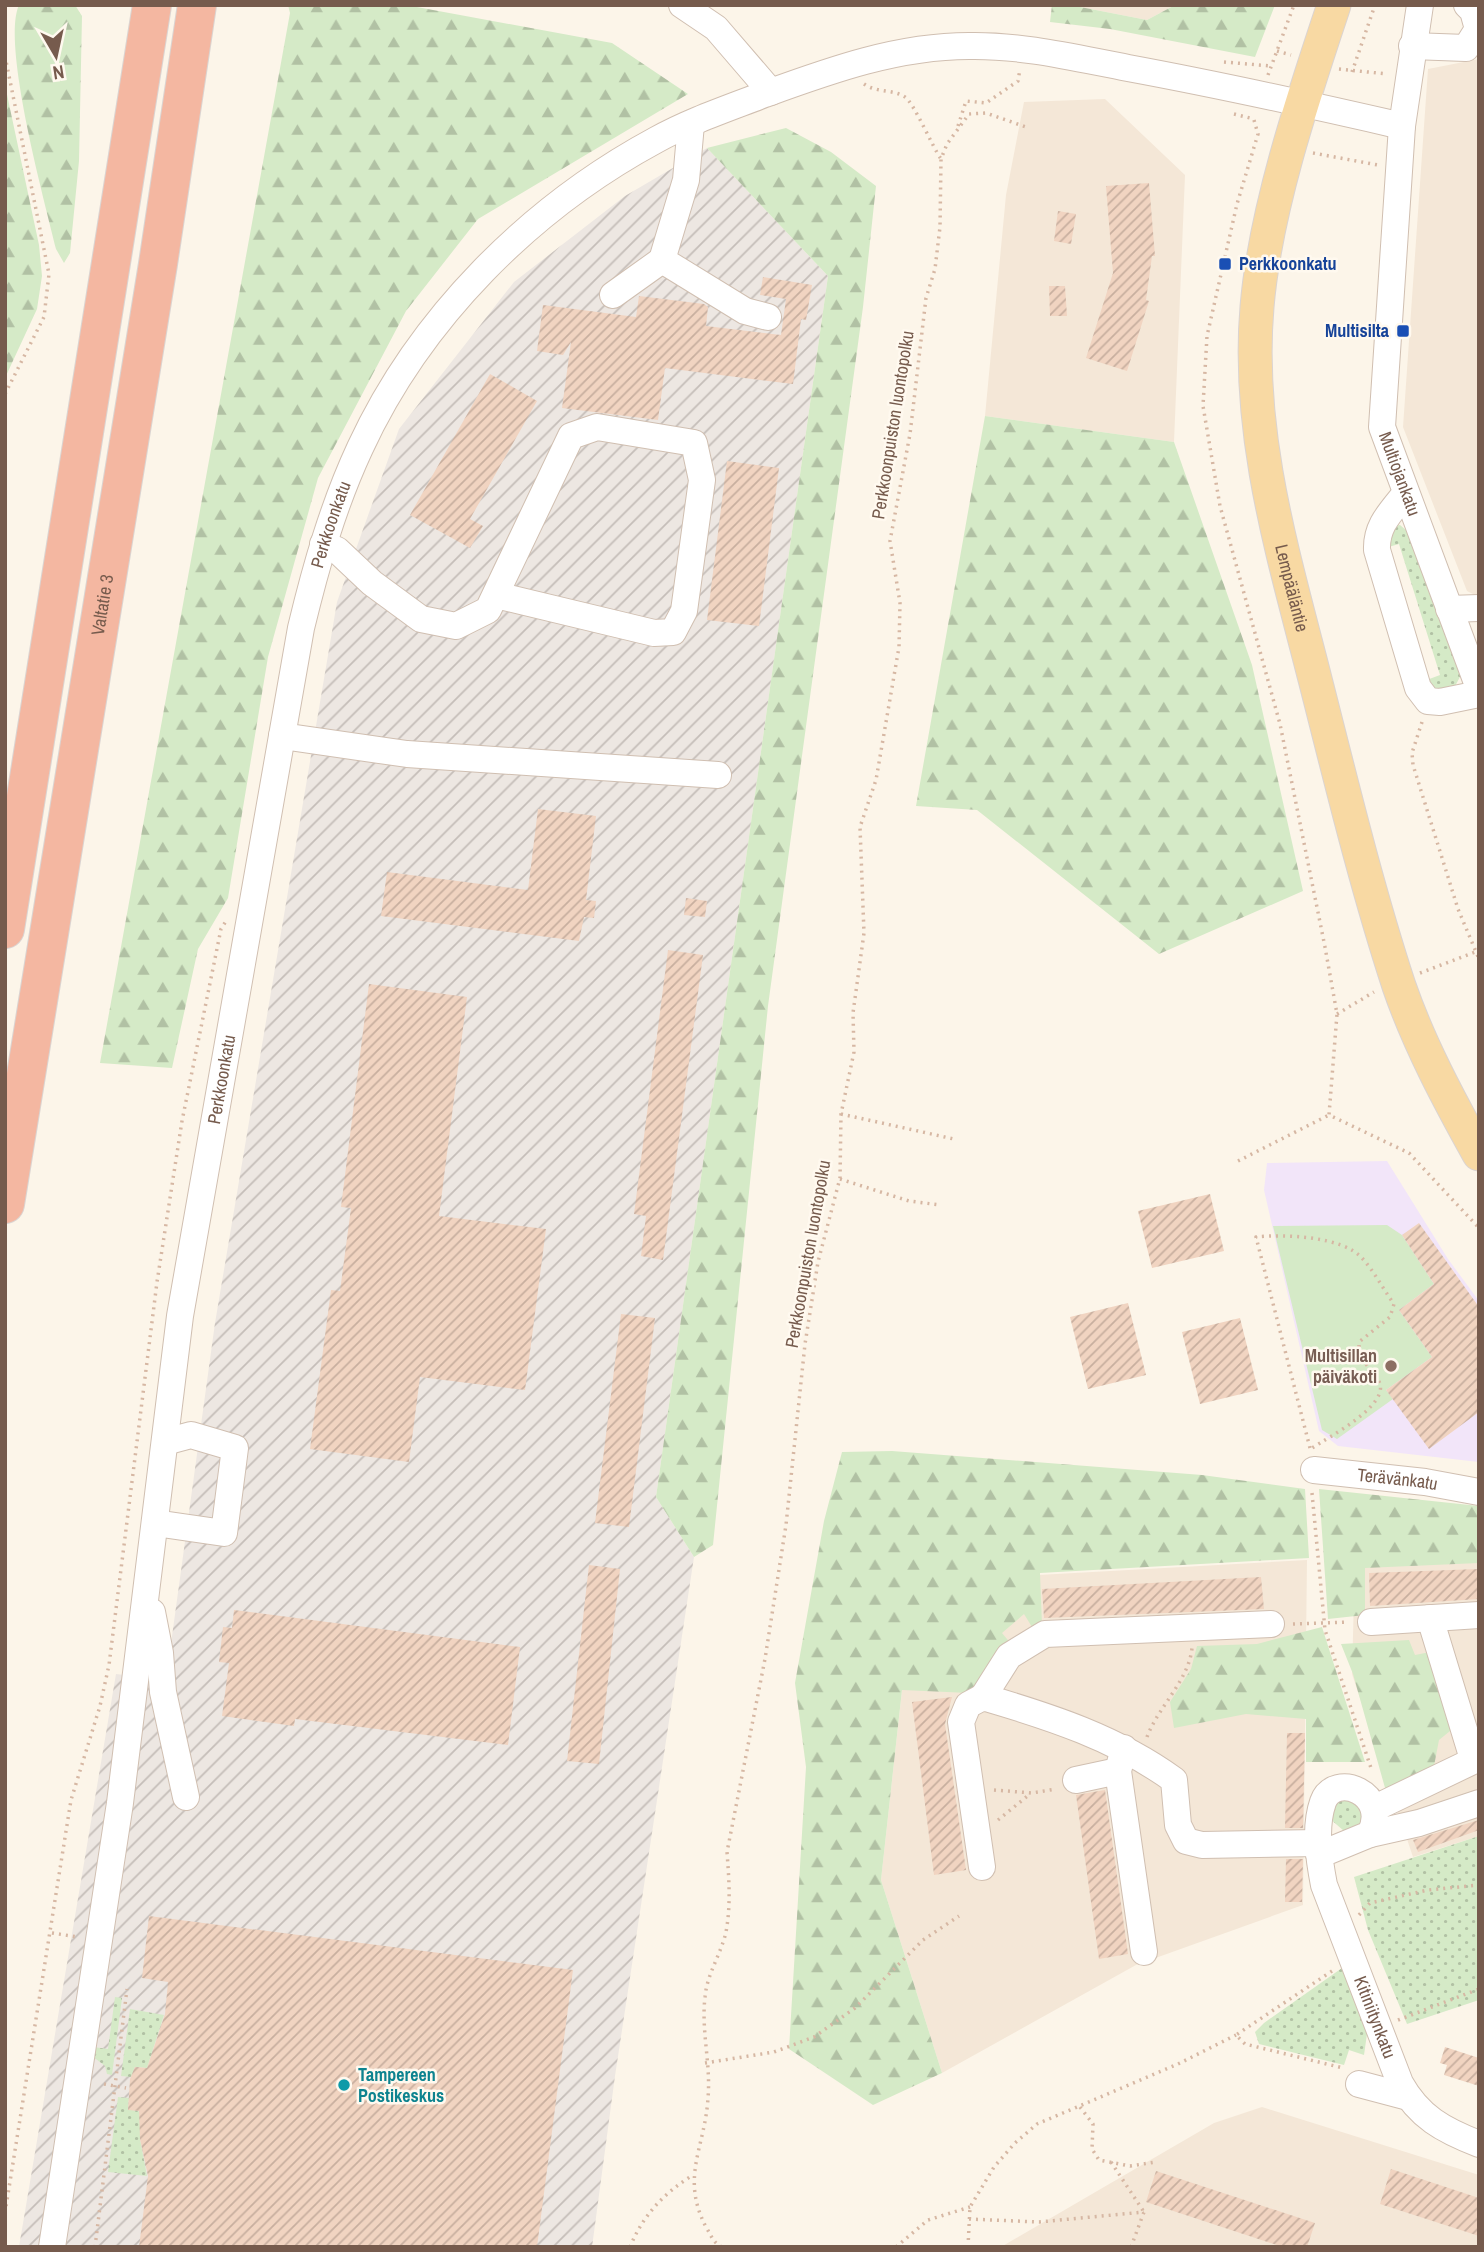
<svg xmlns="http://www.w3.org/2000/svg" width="1484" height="2252" font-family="'Archivo Narrow',sans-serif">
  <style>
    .residential { fill: #f4e7d7 }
    .industrial { fill: url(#industrial-furrows) }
    .education { fill: #f2e5f9 }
    .grass { fill: url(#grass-dots) }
    .forest { fill: url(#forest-firs) }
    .park { fill: #d5eac7 }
    .building { fill: url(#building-hatch) }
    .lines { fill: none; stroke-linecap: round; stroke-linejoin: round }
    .minor-casing { stroke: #d0bfb1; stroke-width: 28 }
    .major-casing { stroke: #dbd4d1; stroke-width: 35 }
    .highway-casing { stroke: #dbd4d1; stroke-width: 40 }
    .path { stroke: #d6b7a3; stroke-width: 3.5; stroke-dasharray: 2 5; stroke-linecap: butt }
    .minor { stroke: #fff; stroke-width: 26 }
    .major { stroke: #f8d9a3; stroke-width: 33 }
    .highway { stroke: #f4b7a1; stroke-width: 38 }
    .transit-dot { fill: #1a4fb4; stroke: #fff9ef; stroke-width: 2.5 }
    .education-dot { fill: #8d6e63; stroke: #fff9ef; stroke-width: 2.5 }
    .culture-dot { fill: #0f9aa8; stroke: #fff9ef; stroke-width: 2.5 }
    .labels { text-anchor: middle; stroke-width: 5; stroke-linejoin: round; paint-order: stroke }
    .transit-label { font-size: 18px; font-weight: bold; fill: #164399; stroke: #fff9ef; text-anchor: start }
    .street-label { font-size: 18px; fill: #765b4d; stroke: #fff9ef }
    .education-label { font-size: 18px; font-weight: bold; fill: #785e54; stroke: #fff9ef; text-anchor: end }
    .culture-label { font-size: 18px; font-weight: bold; fill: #0d838f; stroke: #fff9ef; text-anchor: start }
  </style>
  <defs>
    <pattern id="industrial-furrows" width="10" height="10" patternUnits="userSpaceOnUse" patternTransform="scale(1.75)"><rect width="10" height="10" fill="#ede7e2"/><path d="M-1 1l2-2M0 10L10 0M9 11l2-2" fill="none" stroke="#c5beb9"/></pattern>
    <pattern id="grass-dots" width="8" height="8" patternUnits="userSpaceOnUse" patternTransform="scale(1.75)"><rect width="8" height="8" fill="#d5eac7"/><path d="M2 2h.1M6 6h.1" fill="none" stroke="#b1c1a4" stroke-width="1.8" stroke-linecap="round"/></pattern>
    <pattern id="forest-firs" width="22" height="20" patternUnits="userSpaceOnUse" patternTransform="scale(1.75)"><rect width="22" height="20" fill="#d5eac7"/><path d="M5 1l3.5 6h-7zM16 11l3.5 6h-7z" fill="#b1c1a4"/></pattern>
    <pattern id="building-hatch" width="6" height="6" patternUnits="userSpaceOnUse" patternTransform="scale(1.75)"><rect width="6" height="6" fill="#f1d4c1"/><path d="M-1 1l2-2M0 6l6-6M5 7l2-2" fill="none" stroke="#c8af9f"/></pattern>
  </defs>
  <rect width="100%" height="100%" fill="#fcf5e9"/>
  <path class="residential" d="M1070,5H1175L1147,20Z
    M1479,59V597L1467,591L1403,427L1428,69Z
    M1105,99L1185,175L1174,442L985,416L1006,195L1024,102Z
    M1479,1553V1836L1413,1857L1352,1674L1355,1558Z
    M1307,1560L1303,1905L1136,1965L942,2073L881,1880L914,1582Z
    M1262,2107L1479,2175V2247H1001L1214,2123Z"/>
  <path class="industrial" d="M707,148L828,276L656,1497L694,1557L615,2076L592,2247H19L116,1674L166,1680L215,1323L337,602L399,429L514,282L625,196Z"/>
  <path class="education" d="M1387,1161L1448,1259L1479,1301V1462L1338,1446L1319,1431L1264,1190L1267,1163Z"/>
  <path class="grass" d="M1400,525L1407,531L1461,675L1453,690L1438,692L1424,681L1440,675L1399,544L1385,548L1394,526Z
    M1338,1796L1364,1803L1361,1825L1344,1831L1329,1818Z
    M1479,1836V2000L1407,2024L1368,1930L1354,1877Z
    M1342,1968L1367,2034L1364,2055L1349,2050L1344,2065L1259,2044L1255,2032L1264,2023Z
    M115,1997L122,1998L112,2075L107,2074L105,2066L92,2056L93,2047L108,2049Z
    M130,2009L164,2015L147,2068L135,2067L131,2077L121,2076Z
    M118,2097L129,2098L128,2109L141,2112L140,2139L147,2176L108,2172Z"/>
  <path class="forest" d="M19,5H75L82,16L79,161L70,253L64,263L56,249C45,202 1,44 19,5Z
    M288,5H406L612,43L688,94L478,219L406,311L318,478L268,657L228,898L198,949L172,1068L100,1063L290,13Z
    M1052,5H1070L1147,20L1175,5H1275L1255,57L1110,29L1050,22Z
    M5,85L39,245L42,276L37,309L5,378Z
    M786,128L831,152L876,186L863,307L768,1006L713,1545L694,1557L656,1497L828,276L707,148Z
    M985,416L1174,442L1252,665L1303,891L1159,954L977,810L916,806Z
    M892,1451L1202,1475L1305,1489L1309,1558L1040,1573L1042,1625L1032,1627L1024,1614L1002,1633L1012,1645L969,1693L902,1690L881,1880L942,2073L873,2105L789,2049L806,1767L795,1683L824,1521L842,1452Z
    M1319,1489L1479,1506V1563L1365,1568V1615L1328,1619Z
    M1322,1627L1365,1762H1306V1719L1246,1714L1174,1728L1170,1702L1191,1669L1197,1646L1257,1644Z
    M1409,1640L1415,1655L1430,1652L1455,1727L1439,1740L1434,1766L1387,1795L1353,1674L1341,1644Z"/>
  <path class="park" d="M1387,1225L1402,1235L1434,1284L1399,1310L1432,1357L1386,1390L1393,1399L1337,1439L1322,1430L1273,1226Z"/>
  <path class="building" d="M1149,183L1155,256H1152L1146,300L1149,301L1127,371L1086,358L1113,273L1106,186Z
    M1058,211L1076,214L1071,244L1054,241Z
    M763,277L812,285L806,320L801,319L793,384L665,368L658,420L562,408L571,342L563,355L537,351L543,305L636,317L639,296L704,304L708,307L706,326L781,335L786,299L760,295Z
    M1049,286H1065L1067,316H1050Z
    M490,374L537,401L470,519L483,526L470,548L410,515Z
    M727,461L779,468L759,626L707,620Z
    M538,809L596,816L586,900L596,901L594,918L584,917L579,941L381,916L387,872L528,890Z
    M686,898L707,901L705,917L684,915Z
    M668,950L703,955L663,1260L641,1256L646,1216L634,1214Z
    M369,984L467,997L439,1216L546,1229L525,1390L420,1377L409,1462L310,1449L331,1290L340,1291L351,1208L341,1207Z
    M1210,1194L1224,1251L1152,1268L1138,1211Z
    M1419,1223L1479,1307V1412L1429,1449L1386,1390L1432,1357L1399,1310L1434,1284L1402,1235Z
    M1128,1303L1146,1375L1088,1389L1070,1317Z
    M621,1314L655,1318L629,1527L595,1523Z
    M1240,1318L1258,1390L1200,1404L1182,1332Z
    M589,1565L620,1569L599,1764L567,1761Z
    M1479,1569V1599L1370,1606L1369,1573Z
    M1261,1577L1264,1609L1044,1618L1042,1589Z
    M234,1610L520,1647L508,1745L295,1719L294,1726L222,1716L229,1663L219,1662L223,1627L232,1628Z
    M952,1697L945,1724L966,1870L934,1875L912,1702Z
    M1287,1733H1305L1303,1828H1285Z
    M1105,1790L1128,1954L1099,1959L1076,1795Z
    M1479,1820V1830L1418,1852L1413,1840Z
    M1286,1859H1303L1302,1902H1285Z
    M149,1916L573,1970L537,2247H139L148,2176L140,2139L139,2111L128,2110L130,2079L135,2067L147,2068L165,2014L168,1982L142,1978Z
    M1445,2047L1479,2058V2086L1444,2075L1447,2065L1440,2063Z
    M1391,2169L1479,2198V2236L1380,2204Z
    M1156,2171L1315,2223L1307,2247H1283L1146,2202Z"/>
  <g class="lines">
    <g class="minor-casing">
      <g id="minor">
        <path d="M682,5L716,28L771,92"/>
        <path id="s1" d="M1420,5L1402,126L1382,427L1479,688"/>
        <path d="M1412,46L1466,48L1478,29L1473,11L1467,5"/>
        <path d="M691,124L686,180L662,260L745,311L768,317"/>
        <path d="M613,295L662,260"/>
        <path d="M1405,494C1390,513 1376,526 1377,550L1418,688L1428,701L1440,702L1479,694"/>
        <path d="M323,544L337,550L372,583L421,619L456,626L488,610L571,436L597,427L694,443L702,480L684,611L673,632L654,633L496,595"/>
        <path d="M1449,609L1479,608"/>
        <path d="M282,736L407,754L718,775"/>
        <path id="s2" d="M1314,1470L1425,1482L1479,1492"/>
        <path d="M155,1523L224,1533L235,1448L191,1435L165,1442"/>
        <path d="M152,1612L160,1653L163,1692L186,1797"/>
        <path d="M1430,1618L1473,1759"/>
        <path d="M1371,1622L1479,1615"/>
        <path d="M983,1697L1009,1656L1045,1634L1271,1624"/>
        <path d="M1124,1748L1118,1771L1144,1952"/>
        <path d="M1076,1780L1118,1771"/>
        <path d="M1375,1808L1479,1758"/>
        <path d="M1370,1834L1419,1823L1479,1803"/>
        <path id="s3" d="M1319,1855L1370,1834C1391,1793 1334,1771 1323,1802C1314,1828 1319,1859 1324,1885L1400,2083C1419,2117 1443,2130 1479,2144"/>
        <path d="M982,1867L961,1722L968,1705L983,1697C1051,1717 1116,1738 1174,1780L1178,1825L1186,1841L1202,1845L1319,1843"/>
        <path d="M1359,2084L1408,2097"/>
        <path id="s4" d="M52,2247L120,1803L180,1316L301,628C316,566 333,506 360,448C420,318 530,208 656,140C690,121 729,108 765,94C831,70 898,46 969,46C1023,45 1075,58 1128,68C1220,85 1311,105 1402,126"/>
      </g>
    </g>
    <g class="major-casing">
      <g id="major">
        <path id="s5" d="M1334,5C1303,98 1265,211 1257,307C1246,435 1284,557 1315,679C1341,781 1366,885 1399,986C1419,1044 1449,1100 1479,1154"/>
      </g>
    </g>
    <g class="highway-casing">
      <g id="highway">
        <path d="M5,929L152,5"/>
        <path id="s6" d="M5,1204L158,264L197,5"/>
      </g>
    </g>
    <path class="path" d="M1277,51L1291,55
      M5,56L49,274L44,317L5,394
      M1224,62L1271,66
      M1339,69L1387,74
      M1352,72L1375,5
      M1268,75L1294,5
      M864,84C877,93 893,89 905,97C914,103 932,146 941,159
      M1234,114L1254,119
      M1254,120L1258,134L1237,204L1207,336L1203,406L1220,506L1280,724L1325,947L1337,1014L1329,1115L1409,1153L1479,1228
      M958,126L966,101L986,103L1018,81L1020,69
      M1313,153L1378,165
      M1422,722L1412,753L1413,765L1458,909L1479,959
      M1420,973L1475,952
      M1337,1014L1374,992
      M841,1114L954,1139
      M1238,1161L1329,1115
      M840,1179L909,1201L940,1205
      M1310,1448L1256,1237C1283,1234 1342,1236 1362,1258C1374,1271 1383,1289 1394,1304L1390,1317L1359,1342C1358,1358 1369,1367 1378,1380C1394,1403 1329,1437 1312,1448
      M1312,1493L1325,1630L1372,1771
      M1293,1624L1348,1622
      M1147,1737C1158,1707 1189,1680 1192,1648
      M994,1790L1032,1793L1056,1789
      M998,1820L1030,1794
      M1359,1915L1370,1903L1428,1890L1479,1885
      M52,1933L78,1937
      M1332,1971L1236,2035L1245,2044L1343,2068
      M1398,2020L1479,1989
      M705,2063L774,2052L814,2037L855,2008L923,1940L959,1916
      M104,2084L126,2088
      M1080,2107L1093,2124L1092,2149L1099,2160L1130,2166L1156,2162
      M1111,2162L1144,2212
      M5,2213L71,1800L100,1706L109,1665L157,1282L182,1121L221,929L226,921
      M969,2219L1039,2222L1144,2212
      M95,2247L127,1989
      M630,2247C643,2215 664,2193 693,2175
      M722,2247C713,2243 711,2235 706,2227C680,2177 705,2148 708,2098C711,2064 701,2031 705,1997C707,1974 721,1954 726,1932C731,1905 729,1879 727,1852L765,1659L786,1525L805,1344L818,1262L840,1178L841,1114L854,1052L853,1013L864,933L860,827L876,780L899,647L900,603L890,541L910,434L926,298L935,269L940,227L941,159L947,144L969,114L986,113L1029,128
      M896,2247L928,2220L970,2207
      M968,2247L970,2207L994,2167L1015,2143L1037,2124L1178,2064L1236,2035
      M1131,2247L1144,2212"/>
    <use href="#minor" class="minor"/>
    <use href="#major" class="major"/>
    <use href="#highway" class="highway"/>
  </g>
  <g class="transit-dot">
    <rect x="1218" y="257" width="14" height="14" rx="3.5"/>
    <rect x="1396" y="324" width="14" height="14" rx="3.5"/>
  </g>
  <circle class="education-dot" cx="1391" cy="1366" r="7"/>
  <circle class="culture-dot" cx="344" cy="2085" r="7"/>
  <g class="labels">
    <g class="transit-label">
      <text x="1239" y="270">Perkkoonkatu</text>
      <text x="1389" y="337" text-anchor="end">Multisilta</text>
    </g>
    <g class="street-label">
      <text transform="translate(893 425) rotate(-81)" y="6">Perkkoonpuiston luontopolku</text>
      <text dy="6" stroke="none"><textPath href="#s1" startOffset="474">Multiojankatu</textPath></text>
      <text dy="6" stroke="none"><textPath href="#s4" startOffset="1746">Perkkoonkatu</textPath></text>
      <text dy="6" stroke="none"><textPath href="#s5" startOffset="597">Lempääläntie</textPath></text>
      <text dy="6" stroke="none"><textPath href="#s6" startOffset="607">Valtatie 3</textPath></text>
      <text dy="6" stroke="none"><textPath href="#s4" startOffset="1180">Perkkoonkatu</textPath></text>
      <text transform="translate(808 1254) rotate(-80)" y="6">Perkkoonpuiston luontopolku</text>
      <text dy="6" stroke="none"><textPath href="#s2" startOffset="84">Terävänkatu</textPath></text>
      <text dy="6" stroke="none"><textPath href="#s3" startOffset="373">Kitiniitynkatu</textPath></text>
    </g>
    <g class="education-label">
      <text x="1377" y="1362">Multisillan<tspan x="1377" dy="21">päiväkoti</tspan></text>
    </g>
    <g class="culture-label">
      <text x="358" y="2081">Tampereen<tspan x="358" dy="21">Postikeskus</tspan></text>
    </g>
  </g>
  <rect width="1484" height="2252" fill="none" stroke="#765b4d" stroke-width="14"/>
  <g transform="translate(56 56) rotate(171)" stroke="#fff9ef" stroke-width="5" paint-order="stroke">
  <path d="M0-5L12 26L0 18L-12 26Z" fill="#765b4d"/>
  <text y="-10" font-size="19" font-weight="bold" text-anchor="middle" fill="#765b4d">N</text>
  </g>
</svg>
